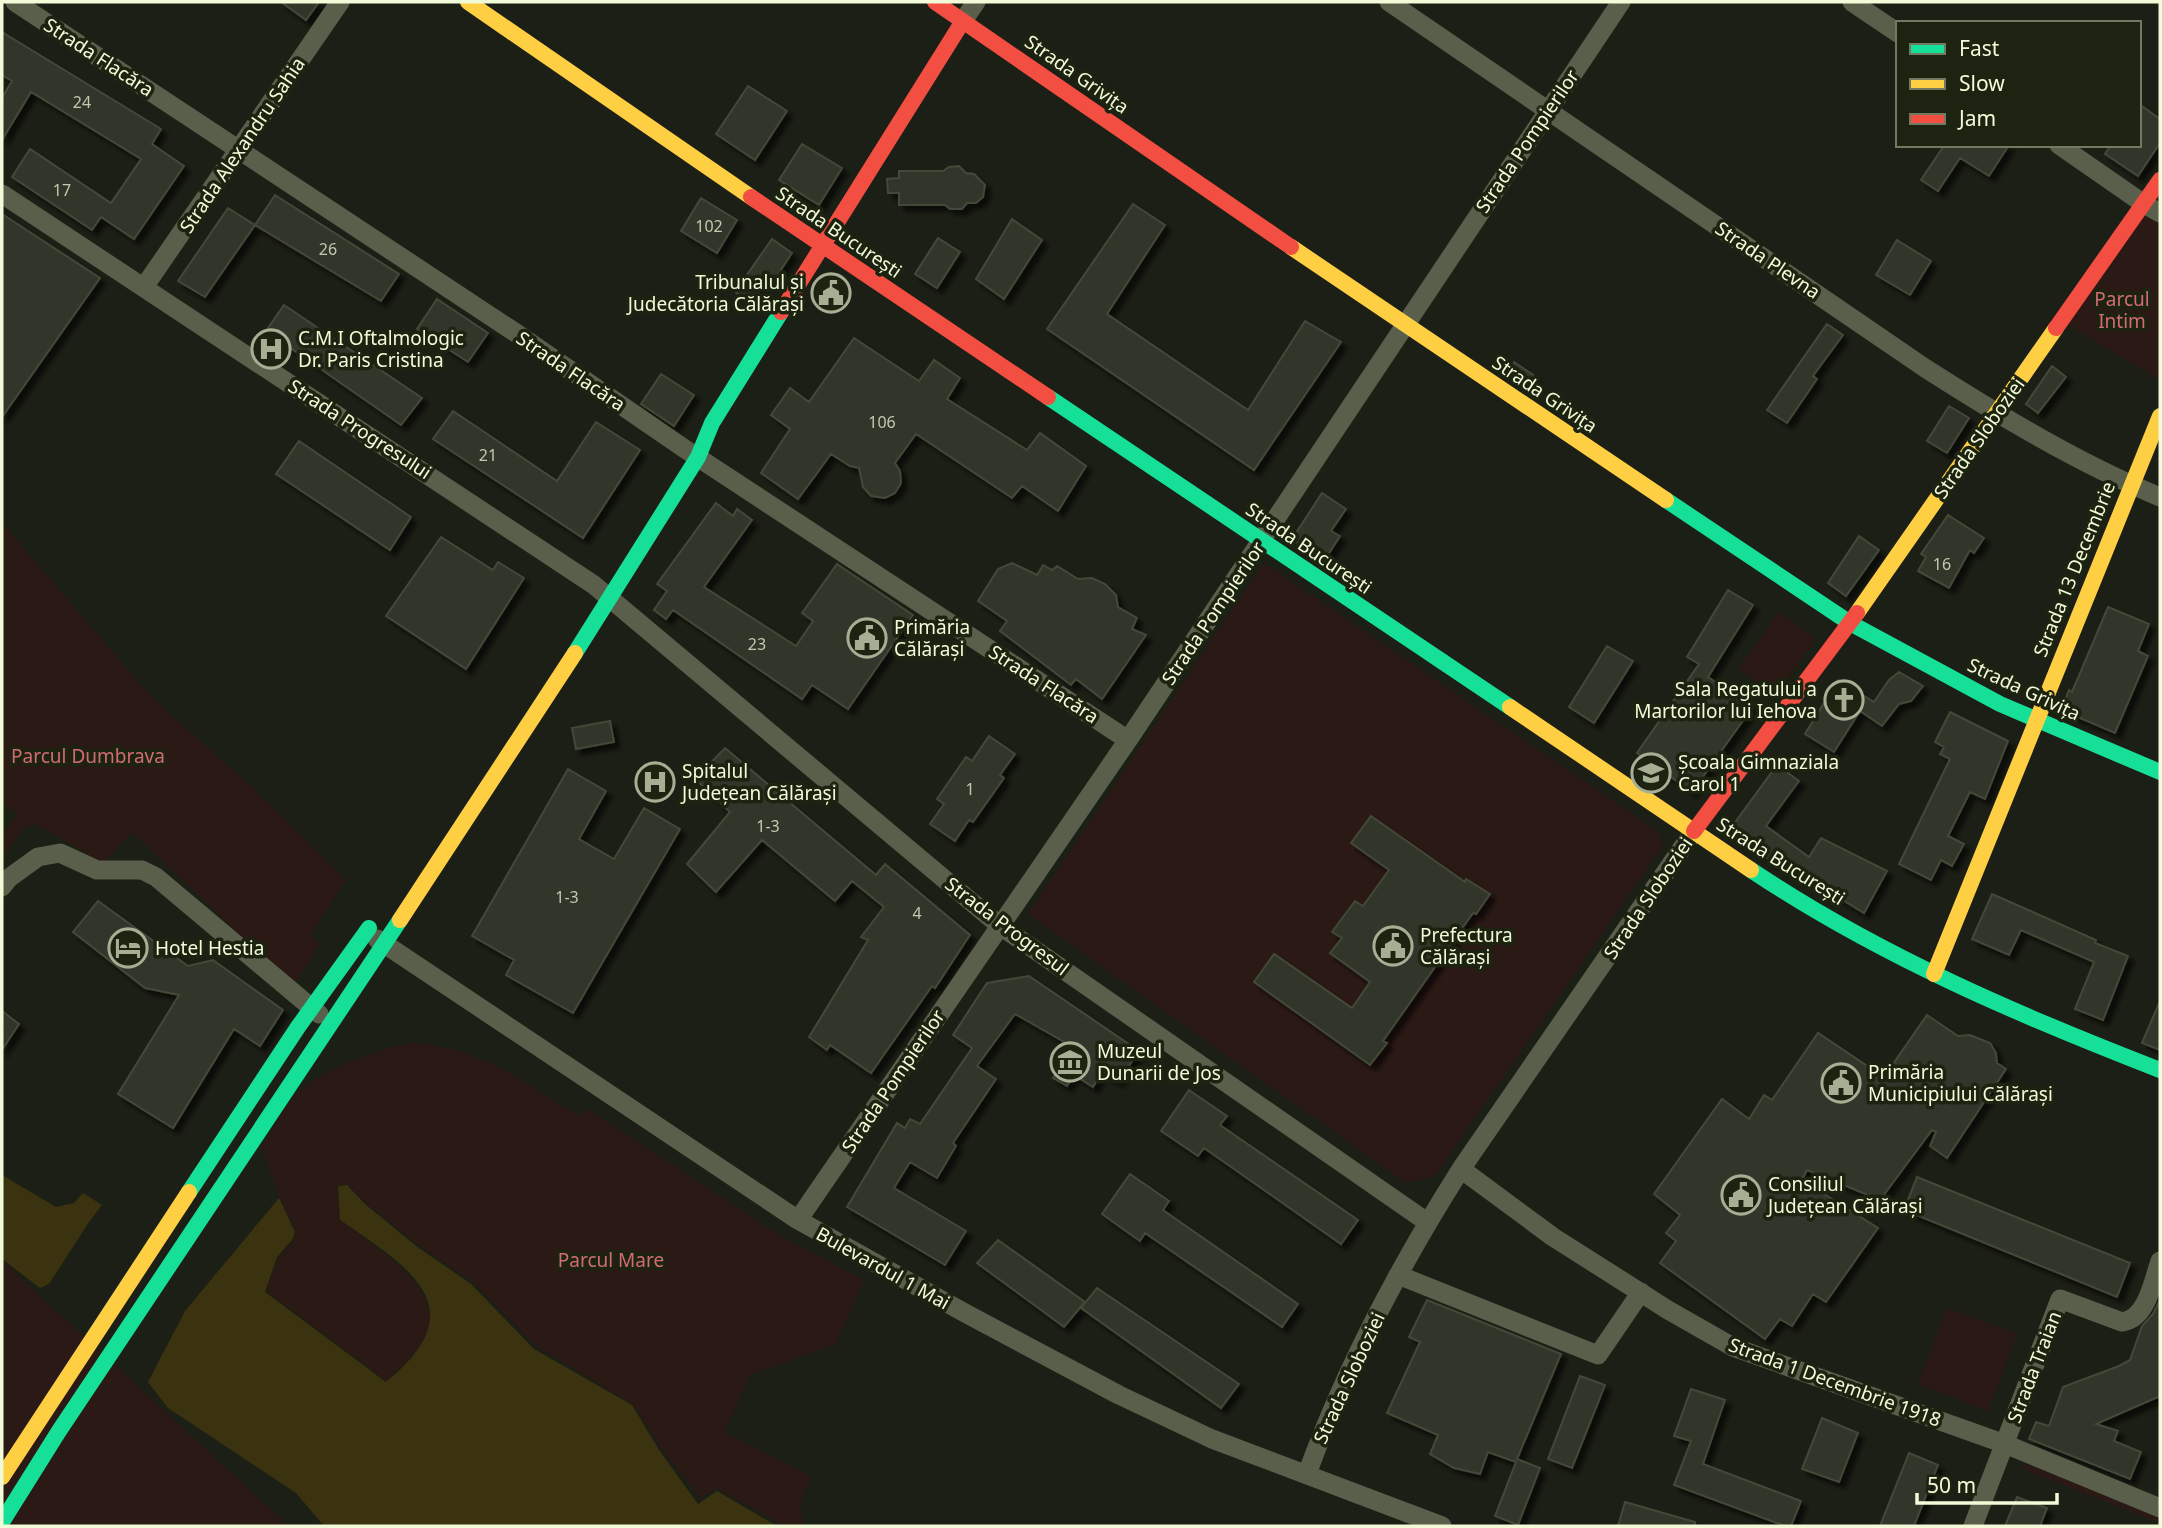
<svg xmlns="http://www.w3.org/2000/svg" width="2162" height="1528" font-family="'Noto Sans',sans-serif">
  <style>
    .green { fill: #2b1915 }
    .water { fill: #3b3310 }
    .building { fill: #32362a; stroke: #434838; stroke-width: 2; filter: url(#shadow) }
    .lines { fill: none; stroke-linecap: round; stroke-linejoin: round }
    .street { stroke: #5a5f4b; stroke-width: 19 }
    .fast { stroke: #16e098; stroke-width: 16 }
    .slow { stroke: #ffcf43; stroke-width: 16 }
    .jam { stroke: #f24e42; stroke-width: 16 }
    .labels { text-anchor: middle; stroke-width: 7; stroke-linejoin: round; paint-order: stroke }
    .number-label { font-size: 16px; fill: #c1caac }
    .street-label { font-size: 19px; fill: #f1fbd8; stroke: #1d2311 }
    .poi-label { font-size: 19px; fill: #f1fbd8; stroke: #1d2311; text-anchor: start }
    .park-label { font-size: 19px; fill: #d36b73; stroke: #1d2311 }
  </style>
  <defs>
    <filter id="shadow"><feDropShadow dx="5.5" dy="5.5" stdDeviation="2" flood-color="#0009"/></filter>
  </defs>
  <rect width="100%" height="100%" fill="#1c1f15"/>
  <path class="green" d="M2144,206L2160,215V380L2065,323Z
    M2,523L153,699L248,783L346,880L310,935L319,944L294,986L132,832L103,863L36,824L24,828L2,857V835L18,814L2,802Z
    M1264,563L1660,833L1662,847L1434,1177L1406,1183L1028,914Z
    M1779,612L1816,639L1775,696L1738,669Z
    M412,1043C479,1047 522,1081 577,1115L589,1110L779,1235L864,1280L835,1345L751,1374L724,1432L811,1476L800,1505L804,1526H780L779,1523L717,1488L700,1498L664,1452L633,1404L536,1346L473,1282L417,1244L366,1203L347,1183L337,1186L339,1220C367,1241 438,1283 429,1326C425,1344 400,1369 387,1381L266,1291L278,1258L293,1241L296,1233L293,1221L284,1211L262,1147C272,1132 286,1103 298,1092C321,1071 380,1048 412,1043Z
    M2,1261L289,1526H2Z
    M1947,1308L2017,1334L1988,1411L1918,1384Z
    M2024,1463L2160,1517V1523L2022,1469Z"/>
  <path class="water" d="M2,1175L56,1207L74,1203L83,1193L102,1205L89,1222L49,1284L40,1288L2,1259Z
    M347,1185L365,1204L416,1246L471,1284L534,1349L632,1405L659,1450L698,1504L717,1491L777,1526H324L296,1493L168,1408L148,1382L185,1311L279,1198L295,1232L292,1240L277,1257L265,1292L386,1382C478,1307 408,1267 340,1220L338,1186Z"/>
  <path class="building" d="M281,2H319L306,20Z
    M2,32L161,129L152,144L184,166L134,239L101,217L92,230L12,177L30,149L111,203L141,159L31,92L2,140V98L12,81L2,75Z
    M748,86L787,111L755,160L716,134Z
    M2139,104L2160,119V143L2138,176L2105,154L2111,145H2139Z
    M802,144L842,168L819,205L779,180Z
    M1941,145H2009L1989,176L1960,158L1938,191L1921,180L1943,147Z
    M959,166L966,173L974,174L985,185L983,197L976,203H967L962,209H950L945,205H899V193H888L887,179L899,178V171H943L949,167Z
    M275,195L399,274L381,301L255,225Z
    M701,198L737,220L717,253L681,231Z
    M1133,204L1165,225L1107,314L1248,410L1305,321L1341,342L1254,470L1047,329Z
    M228,208L255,225L205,297L178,281Z
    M2,214L100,278L2,417Z
    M1012,219L1042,240L1004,299L976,279Z
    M938,238L960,252L937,288L915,274Z
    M772,239L792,253L773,282L768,278L751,303L735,292Z
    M1897,240L1931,261L1910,295L1876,275Z
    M437,299L488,333L468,362L417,329Z
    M284,305L422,398L401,425L266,331Z
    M1827,324L1843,335L1813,376L1817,379L1787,423L1767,410Z
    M854,338L919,381L934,360L960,378L947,399L1027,450L1040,433L1086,466L1058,511L1022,486L1012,498L916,434L895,463L900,471L901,483L895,493L885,498L871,496L863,487L859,468L850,466L831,454L798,499L761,473L790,429L771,415L790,388L809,402Z
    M1514,362L1535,376L1529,386L1507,371Z
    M2052,366L2066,377L2038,413L2026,404Z
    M661,374L694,395L674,426L641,404Z
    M1949,406L1969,418L1947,453L1927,441Z
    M453,411L557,481L596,422L640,450L583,538L433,439Z
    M299,441L411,517L390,550L276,474Z
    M1322,493L1346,509L1331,531L1340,536L1324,561L1292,539Z
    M716,503L733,516L737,509L752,520L704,587L796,646L813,621L802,613L837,564L913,615L848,709L812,685L802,699L673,610L666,619L654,610L667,591L657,584Z
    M1948,515L1984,538L1974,553L1970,550L1949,588L1918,571L1926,557L1921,554Z
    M1859,536L1879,550L1846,596L1828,583Z
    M441,537L493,570L498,562L524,578L466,669L386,616Z
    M1012,563L1037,575L1043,565L1052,570L1057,566L1078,579L1092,578L1105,584L1116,595L1118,607L1137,618L1132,629L1146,635L1102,699L1076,679L1071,685L1000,631L1007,621L978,601L998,569Z
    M1728,590L1753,605L1708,677L1752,708L1692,792L1637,753L1699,664L1687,657Z
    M2108,607L2149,624L2138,651L2148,656L2115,733L2061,710L2069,690L2072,692Z
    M1607,646L1633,661L1594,723L1569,707Z
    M1899,672L1923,686L1911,701L1899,704L1882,726L1860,711L1834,752L1805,734L1838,680L1874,702L1889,680Z
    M1950,712L2008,741L1985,799L1970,792L1948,836L1964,844L1952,866L1941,860L1931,880L1899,864L1950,759L1940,754L1944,747L1935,742Z
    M610,721L614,742L576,749L572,728Z
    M989,736L1015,754L1000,775L1004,778L973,822L969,820L955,841L930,824L944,804L937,799L966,757L972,761Z
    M725,748L876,875L885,864L970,935L935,988L932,986L871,1073L830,1045L827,1050L809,1037L868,940L861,937L884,907L852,881L835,901L762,840L716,892L687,864L730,812L695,779Z
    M1777,765L1799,781L1766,826L1809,857L1821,838L1887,871L1864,913L1787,866L1784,869L1728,832Z
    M568,769L606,791L579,839L614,859L644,808L680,829L573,1013L506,975L514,960L472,936Z
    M1371,816L1465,882L1466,879L1490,894L1476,914L1473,913L1383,1041L1387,1043L1370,1065L1254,982L1274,954L1352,1008L1370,982L1330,953L1342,938L1332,932L1355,901L1363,906L1389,870L1351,843Z
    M1992,894L2096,940L2095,943L2128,956L2103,1020L2075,1009L2094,962L2021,930L2009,955L1972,939Z
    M98,901L188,966L213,960L283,1010L260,1046L234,1029L173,1128L118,1094L179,995L145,988L73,932Z
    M1029,976L1139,1051L1118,1082L1102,1072L1093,1087L1074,1075L1067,1086L1053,1078L1073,1047L1015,1014L977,1066L996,1079L953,1143L956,1146L937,1178L910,1162L894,1188L966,1231L945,1265L847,1207L897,1123L905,1128L910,1119L920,1124L972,1048L953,1035L987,983Z
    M2160,1001V1050L2142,1043Z
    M2,1011L19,1024L2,1050Z
    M1927,1015L1958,1036L1970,1035L1990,1043L1996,1053L1997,1063L2006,1069L1947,1158L1930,1146L1936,1132L1932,1130L1880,1200L1807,1170L1802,1180L1878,1228L1826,1302L1813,1294L1792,1326L1780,1319L1765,1339L1660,1263L1676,1241L1666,1233L1680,1215L1654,1194L1722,1099L1749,1119L1764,1095L1772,1100L1818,1033L1884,1077Z
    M1189,1090L1227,1116L1220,1125L1358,1220L1341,1244L1204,1148L1198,1156L1161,1131Z
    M1130,1174L1169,1201L1163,1210L1298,1304L1282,1327L1145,1233L1140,1241L1102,1214Z
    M1917,1177L2130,1263L2117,1297L1904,1210Z
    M998,1240L1085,1302L1064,1327L977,1263Z
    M1097,1288L1239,1384L1221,1408L1081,1308Z
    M1427,1300L1561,1354L1517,1459L1540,1468L1518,1525L1495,1516L1516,1462L1488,1452L1480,1474L1454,1468L1430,1454L1438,1435L1387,1413L1420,1342L1409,1337Z
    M2160,1300V1396L2096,1424L2118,1431L2114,1441L2141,1452L2130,1479L2029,1439L2036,1422L2049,1426L2063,1387L2119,1366L2130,1360L2142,1326L2153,1314Z
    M1580,1376L1605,1385L1572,1468L1548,1459Z
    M1691,1389L1725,1400L1703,1464L1801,1501L1791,1526H1785L1674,1485L1691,1441L1674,1436Z
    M1822,1418L1858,1433L1839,1482L1802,1469Z
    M1909,1453L1938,1465L1914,1526H1880Z
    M2017,1497L2047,1508L2040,1526H2005Z
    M1625,1502L1695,1522V1526H1618Z"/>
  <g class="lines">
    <path class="street" d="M15,2L516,333L685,449L1128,740
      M1389,2L1925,368C2000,416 2078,463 2160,497
      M1852,2L1898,33
      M963,21L976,2
      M2059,145L2144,204L2160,213
      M2,194L594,585L999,925L1427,1222
      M144,287L340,2
      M2,887L9,878L38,857L60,853L97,870H142L156,877L319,1014
      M377,939L798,1220L965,1313L1119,1395L1212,1439L1442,1526
      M1461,1169L1553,1237L1668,1310L1733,1347L2005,1444L2160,1508
      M798,1220L1128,740L1621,2
      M1398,1275L1598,1355L1641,1292
      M1307,1474C1346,1367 1400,1265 1461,1169L1694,831
      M1973,1526L2060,1299L2122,1322C2147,1319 2153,1281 2160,1261"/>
    <path class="fast" d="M1048,397L1510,707
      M1666,500L1850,623L2000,704L2160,772
      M575,653L698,457L712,423L781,312
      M1751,870C1878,955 2018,1015 2160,1070
      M189,1192L298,1027L369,928
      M2,1522L59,1431L400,920"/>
    <path class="slow" d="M468,2L751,197
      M1291,247L1666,500
      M1857,613L2056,328
      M1510,707L1751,870
      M400,920L575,653
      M1934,974L2160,416
      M2,1477L189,1192"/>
    <path class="jam" d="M935,2L1291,247
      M751,197L1048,397
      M781,312L963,21
      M2056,328L2160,180
      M1694,831L1857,613"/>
  </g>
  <defs>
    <g id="civic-ring" transform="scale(2.0125)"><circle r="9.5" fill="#1d2311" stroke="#a6ae94" stroke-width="1.5"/><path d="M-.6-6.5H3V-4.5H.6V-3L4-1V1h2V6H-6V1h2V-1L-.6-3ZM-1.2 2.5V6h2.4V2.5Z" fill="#a6ae94"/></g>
    <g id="hospital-ring" transform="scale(2.0125)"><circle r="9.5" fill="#1d2311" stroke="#a6ae94" stroke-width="1.5"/><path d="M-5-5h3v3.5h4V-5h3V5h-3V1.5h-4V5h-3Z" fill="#a6ae94"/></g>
    <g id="church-ring" transform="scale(2.0125)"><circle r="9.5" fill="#1d2311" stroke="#a6ae94" stroke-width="1.5"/><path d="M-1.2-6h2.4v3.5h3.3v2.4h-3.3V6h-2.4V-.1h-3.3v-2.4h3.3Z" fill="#a6ae94"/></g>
    <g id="school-ring" transform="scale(2.0125)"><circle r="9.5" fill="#1d2311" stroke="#a6ae94" stroke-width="1.5"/><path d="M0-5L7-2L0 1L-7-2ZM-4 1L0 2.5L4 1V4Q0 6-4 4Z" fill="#a6ae94"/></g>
    <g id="hotel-ring" transform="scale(2.0125)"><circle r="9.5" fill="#1d2311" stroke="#a6ae94" stroke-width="1.5"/><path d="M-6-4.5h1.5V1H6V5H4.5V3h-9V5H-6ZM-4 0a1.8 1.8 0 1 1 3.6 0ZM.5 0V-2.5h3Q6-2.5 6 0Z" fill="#a6ae94"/></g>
    <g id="museum-ring" transform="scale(2.0125)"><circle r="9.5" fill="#1d2311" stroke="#a6ae94" stroke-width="1.5"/><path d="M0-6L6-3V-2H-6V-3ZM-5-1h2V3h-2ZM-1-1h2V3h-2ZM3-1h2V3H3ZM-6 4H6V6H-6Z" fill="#a6ae94"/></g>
  </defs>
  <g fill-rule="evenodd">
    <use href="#civic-ring" x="831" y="293"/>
    <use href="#hospital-ring" x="271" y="349"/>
    <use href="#civic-ring" x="867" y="638"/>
    <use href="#church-ring" x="1844" y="700"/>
    <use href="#school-ring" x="1651" y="773"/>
    <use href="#hospital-ring" x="655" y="782"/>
    <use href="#civic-ring" x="1393" y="946"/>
    <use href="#hotel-ring" x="128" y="948"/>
    <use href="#museum-ring" x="1070" y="1062"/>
    <use href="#civic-ring" x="1841" y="1083"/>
    <use href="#civic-ring" x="1741" y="1195"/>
  </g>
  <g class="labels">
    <g class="number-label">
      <text x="82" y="108">24</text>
      <text x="62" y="196">17</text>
      <text x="709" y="232">102</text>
      <text x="328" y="255">26</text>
      <text x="882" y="428">106</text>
      <text x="488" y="461">21</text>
      <text x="1942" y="570">16</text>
      <text x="757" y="650">23</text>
      <text x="970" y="795">1</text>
      <text x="768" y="832">1-3</text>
      <text x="567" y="903">1-3</text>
      <text x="917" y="919">4</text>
    </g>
    <g class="street-label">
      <text transform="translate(99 57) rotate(33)" y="7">Strada Flacăra</text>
      <text transform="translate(1077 74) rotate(35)" y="7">Strada Grivița</text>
      <text transform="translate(1527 141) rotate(-56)" y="7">Strada Pompierilor</text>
      <text transform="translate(242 145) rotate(-56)" y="7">Strada Alexandru Sahia</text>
      <text transform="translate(839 232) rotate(34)" y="7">Strada București</text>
      <text transform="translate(1768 260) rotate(34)" y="7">Strada Plevna</text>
      <text transform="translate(571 371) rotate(34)" y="7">Strada Flacăra</text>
      <text transform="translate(1545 394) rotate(34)" y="7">Strada Grivița</text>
      <text transform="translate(360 429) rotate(33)" y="7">Strada Progresului</text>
      <text transform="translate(1979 438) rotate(-55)" y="7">Strada Sloboziei</text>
      <text transform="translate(1309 548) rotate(34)" y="7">Strada București</text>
      <text transform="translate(2074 569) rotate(-68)" y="7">Strada 13 Decembrie</text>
      <text transform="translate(1213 613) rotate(-56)" y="7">Strada Pompierilor</text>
      <text transform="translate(1044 684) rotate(33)" y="7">Strada Flacăra</text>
      <text transform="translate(2024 689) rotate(25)" y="7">Strada Grivița</text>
      <text transform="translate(1781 861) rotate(32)" y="7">Strada București</text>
      <text transform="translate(1648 898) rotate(-56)" y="7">Strada Sloboziei</text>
      <text transform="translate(1007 926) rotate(37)" y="7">Strada Progresul</text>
      <text transform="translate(893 1081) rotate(-56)" y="7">Strada Pompierilor</text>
      <text transform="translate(883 1268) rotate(29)" y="7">Bulevardul 1 Mai</text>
      <text transform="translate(2034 1367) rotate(-69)" y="7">Strada Traian</text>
      <text transform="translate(1349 1378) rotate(-65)" y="7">Strada Sloboziei</text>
      <text transform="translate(1835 1382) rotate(20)" y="7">Strada 1 Decembrie 1918</text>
    </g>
    <g class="poi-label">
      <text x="804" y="289" text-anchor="end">Tribunalul și<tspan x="804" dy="22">Judecătoria Călărași</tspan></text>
      <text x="298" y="345">C.M.I Oftalmologic<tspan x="298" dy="22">Dr. Paris Cristina</tspan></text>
      <text x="894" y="634">Primăria<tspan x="894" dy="22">Călărași</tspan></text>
      <text x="1817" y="696" text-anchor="end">Sala Regatului a<tspan x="1817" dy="22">Martorilor lui Iehova</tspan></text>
      <text x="1678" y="769">Școala Gimnaziala<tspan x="1678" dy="22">Carol 1</tspan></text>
      <text x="682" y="778">Spitalul<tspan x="682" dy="22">Județean Călărași</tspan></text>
      <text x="1420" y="942">Prefectura<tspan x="1420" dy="22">Călărași</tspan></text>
      <text x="155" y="955">Hotel Hestia</text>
      <text x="1097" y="1058">Muzeul<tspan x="1097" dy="22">Dunarii de Jos</tspan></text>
      <text x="1868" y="1079">Primăria<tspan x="1868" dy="22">Municipiului Călărași</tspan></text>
      <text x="1768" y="1191">Consiliul<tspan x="1768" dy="22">Județean Călărași</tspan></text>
    </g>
    <g class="park-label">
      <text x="2122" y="306">Parcul<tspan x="2122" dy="22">Intim</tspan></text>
      <text x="88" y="763">Parcul Dumbrava</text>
      <text x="611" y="1267">Parcul Mare</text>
    </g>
  </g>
  <rect width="2162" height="1528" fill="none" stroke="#f1fbd8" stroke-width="7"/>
  <rect x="1896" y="21" width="245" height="126" fill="#1d2311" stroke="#727961" stroke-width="2"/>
  <rect x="1910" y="44" width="35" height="10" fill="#16e098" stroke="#727961" stroke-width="2"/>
  <text x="1959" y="56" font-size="21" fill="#f1fbd8">Fast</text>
  <rect x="1910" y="79" width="35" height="10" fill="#ffcf43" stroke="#727961" stroke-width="2"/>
  <text x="1959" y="91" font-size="21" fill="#f1fbd8">Slow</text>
  <rect x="1910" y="114" width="35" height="10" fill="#f24e42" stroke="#727961" stroke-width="2"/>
  <text x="1959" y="126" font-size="21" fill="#f1fbd8">Jam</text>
  <path d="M1917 1493v10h140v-10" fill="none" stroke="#f1fbd8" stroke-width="3.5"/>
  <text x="1927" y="1493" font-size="21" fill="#f1fbd8" stroke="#1d2311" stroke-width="5" paint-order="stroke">50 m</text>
</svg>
